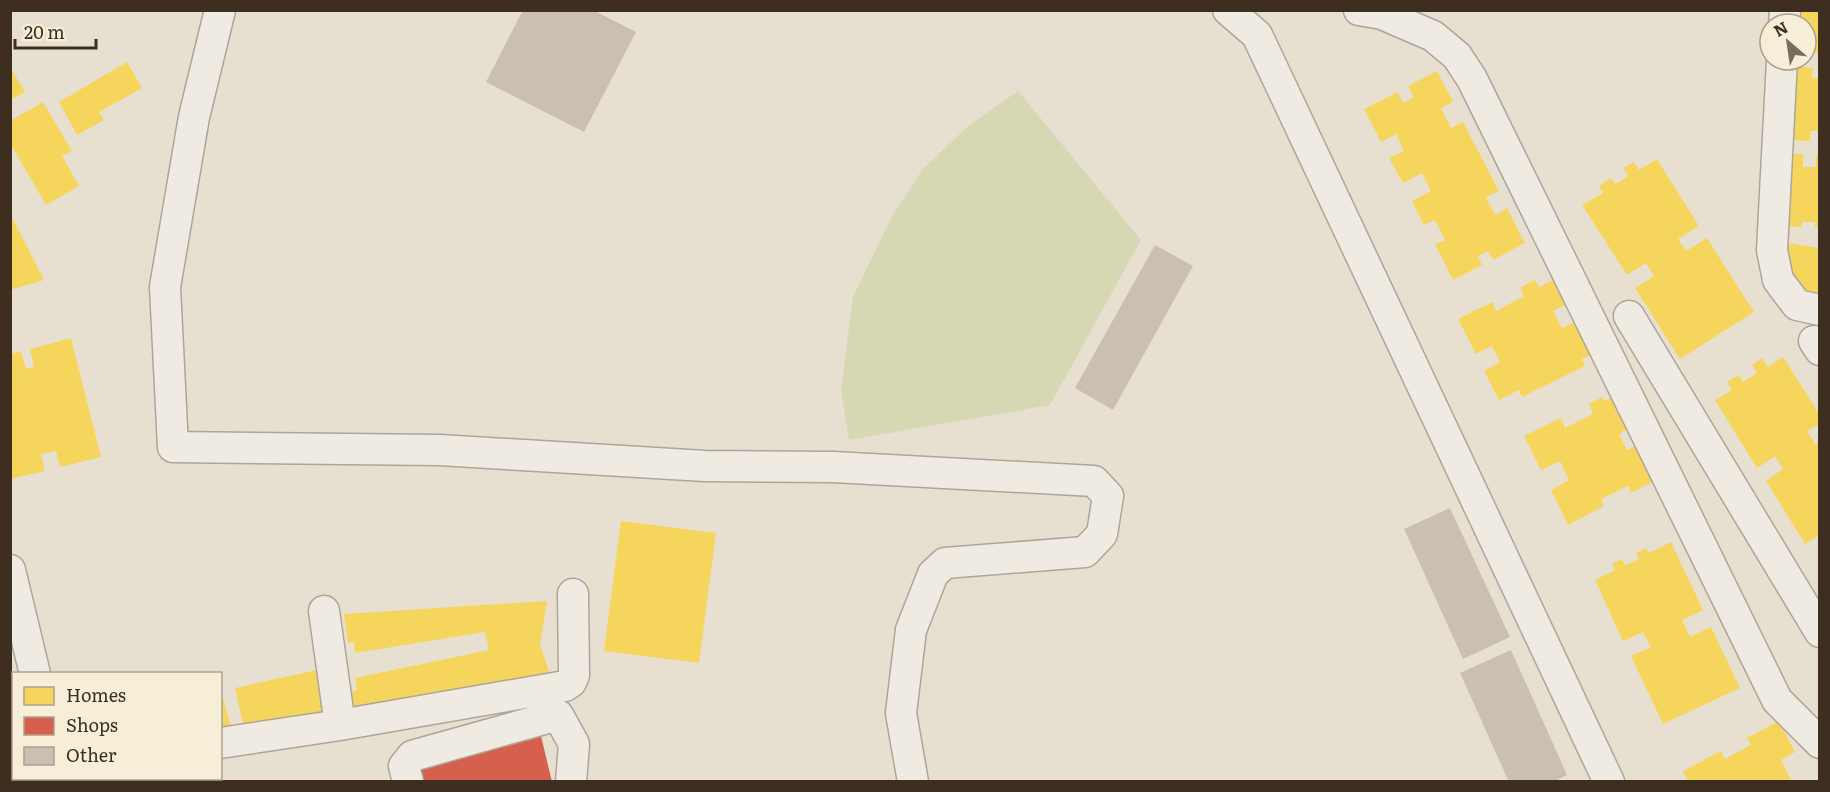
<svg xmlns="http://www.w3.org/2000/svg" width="1830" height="792" font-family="Literata,serif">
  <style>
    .green { fill: #d6d7b3 }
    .homes { fill: #f6d55c }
    .shops { fill: #d6604d }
    .building { fill: #cbbfb2 }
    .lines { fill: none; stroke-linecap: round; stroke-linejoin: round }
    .minor-casing { stroke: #ada599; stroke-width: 33 }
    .minor { stroke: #efebe3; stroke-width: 30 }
  </style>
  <rect width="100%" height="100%" fill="#e7e0d1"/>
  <path class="green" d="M1018,91L1141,240L1050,405L849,440L841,390L853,297L891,218L922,170L968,126Z"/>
  <path class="homes" d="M1795,10H1820V53L1806,52V24H1794Z
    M127,62L142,88L99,112L104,120L77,135L59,102Z
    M1795,66L1813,68L1812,78H1820V131H1811L1810,141L1789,140Z
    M10,67L25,92L10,100Z
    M1437,71L1453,102L1441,108L1451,128L1463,122L1499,191L1486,197L1495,215L1507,208L1525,243L1493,260L1488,251L1478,256L1482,265L1453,280L1435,244L1445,240L1435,220L1424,225L1412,201L1431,191L1422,173L1403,183L1389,158L1404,151L1396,134L1381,142L1364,109L1398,92L1403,103L1414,97L1408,86Z
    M43,102L72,151L62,156L79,186L46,205L10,143V121Z
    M1789,154H1803V167H1816V155H1820V227H1815V222H1802V227L1786,226Z
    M1657,159L1699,226L1678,239L1686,251L1707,238L1754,312L1680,359L1635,288L1654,276L1646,263L1627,275L1582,205L1603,193L1599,186L1611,178L1615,185L1628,176L1623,168L1634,162L1639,170Z
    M10,213L44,280L10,290Z
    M1787,243L1820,248V302L1783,276Z
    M1559,277L1571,302L1553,311L1562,328L1580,319L1596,352L1582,359L1585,366L1522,397L1519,390L1499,400L1484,371L1500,362L1492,346L1476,354L1458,319L1492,302L1496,311L1524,296L1520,288L1535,280L1539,287Z
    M71,338L101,457L60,467L56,451L41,454L45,471L10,479V354L21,351L26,369L34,367L30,349Z
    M1783,357L1820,415V424L1807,431L1815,444L1820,441V535L1805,544L1766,481L1783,469L1775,456L1757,468L1715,400L1732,390L1727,382L1739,375L1743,382L1757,373L1752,365L1762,358L1768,367Z
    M1622,392L1638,424L1619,434L1627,450L1646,440L1664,476L1631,493L1628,486L1601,499L1604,506L1568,525L1551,490L1569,480L1560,461L1541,470L1524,436L1561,418L1565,428L1593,414L1589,404L1602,397L1604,401Z
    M621,521L716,533L699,663L604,651Z
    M1671,542L1703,610L1682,620L1690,637L1711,627L1740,688L1663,724L1631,656L1651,647L1643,632L1623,641L1595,580L1615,570L1612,564L1622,559L1625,565L1639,559L1636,553L1646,548L1649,553Z
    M547,601L540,645L550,674L354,720L350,691L357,690L355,678L489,650L485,632L355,653L354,642L348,643L344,614Z
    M317,670L326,716L245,733L235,688Z
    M220,688L232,731L220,734Z
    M1779,721L1795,752L1781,760L1792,782H1688L1683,771L1721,751L1725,759L1751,745L1747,738Z"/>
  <path class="shops" d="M541,736L552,782H409L407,772Z"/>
  <path class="building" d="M523,10H593L636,32L584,132L486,82Z
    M1155,245L1193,266L1113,410L1075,388Z
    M1450,508L1510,637L1463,659L1404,529Z
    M1511,650L1567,775L1553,782H1509L1460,673Z"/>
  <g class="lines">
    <g class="minor-casing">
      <path id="minor" d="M220,10L194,117L165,287L173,447L439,450L705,466L833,467L1094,481L1108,496L1102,534L1085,552L945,563L933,574L911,630L901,713L913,782
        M1228,10L1257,35L1609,782
        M1359,10L1382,14L1433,36L1457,56L1472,79L1777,700L1820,743
        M1784,24L1785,10
        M1782,60L1772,250L1778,280L1797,305L1820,310
        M1629,316L1820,632
        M1814,341L1820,350
        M10,570L35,674
        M324,611L340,725
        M220,743L340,725L565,686L571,682L574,675L573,594
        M62,778L63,782
        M408,782L404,766L412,756L558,715L574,744L571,782"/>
    </g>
    <use href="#minor" class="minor"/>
  </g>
  <rect width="1830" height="792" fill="none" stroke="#3d2e20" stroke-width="24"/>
  <rect x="12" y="672" width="210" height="108" fill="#f7eed8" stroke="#ada18e" stroke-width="1.5"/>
  <rect x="24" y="687" width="30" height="18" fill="#f6d55c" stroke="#ada18e" stroke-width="1.5"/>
  <text x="66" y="702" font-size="18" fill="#3d2e20">Homes</text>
  <rect x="24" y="717" width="30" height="18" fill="#d6604d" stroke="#ada18e" stroke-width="1.5"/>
  <text x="66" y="732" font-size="18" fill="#3d2e20">Shops</text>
  <rect x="24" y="747" width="30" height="18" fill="#cbbfb2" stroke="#ada18e" stroke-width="1.5"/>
  <text x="66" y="762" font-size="18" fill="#3d2e20">Other</text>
  <g transform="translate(1788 42) rotate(331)"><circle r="28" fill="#f7eed8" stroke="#ada18e" stroke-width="1.5"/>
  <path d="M0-4.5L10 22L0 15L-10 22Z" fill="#786c5e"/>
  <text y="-9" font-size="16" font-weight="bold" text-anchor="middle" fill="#3d2e20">N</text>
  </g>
  <path d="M15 39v9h81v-9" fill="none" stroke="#3d2e20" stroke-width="3"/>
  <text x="24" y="39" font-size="18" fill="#3d2e20" stroke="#f7eed8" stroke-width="4.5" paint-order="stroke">20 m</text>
</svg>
